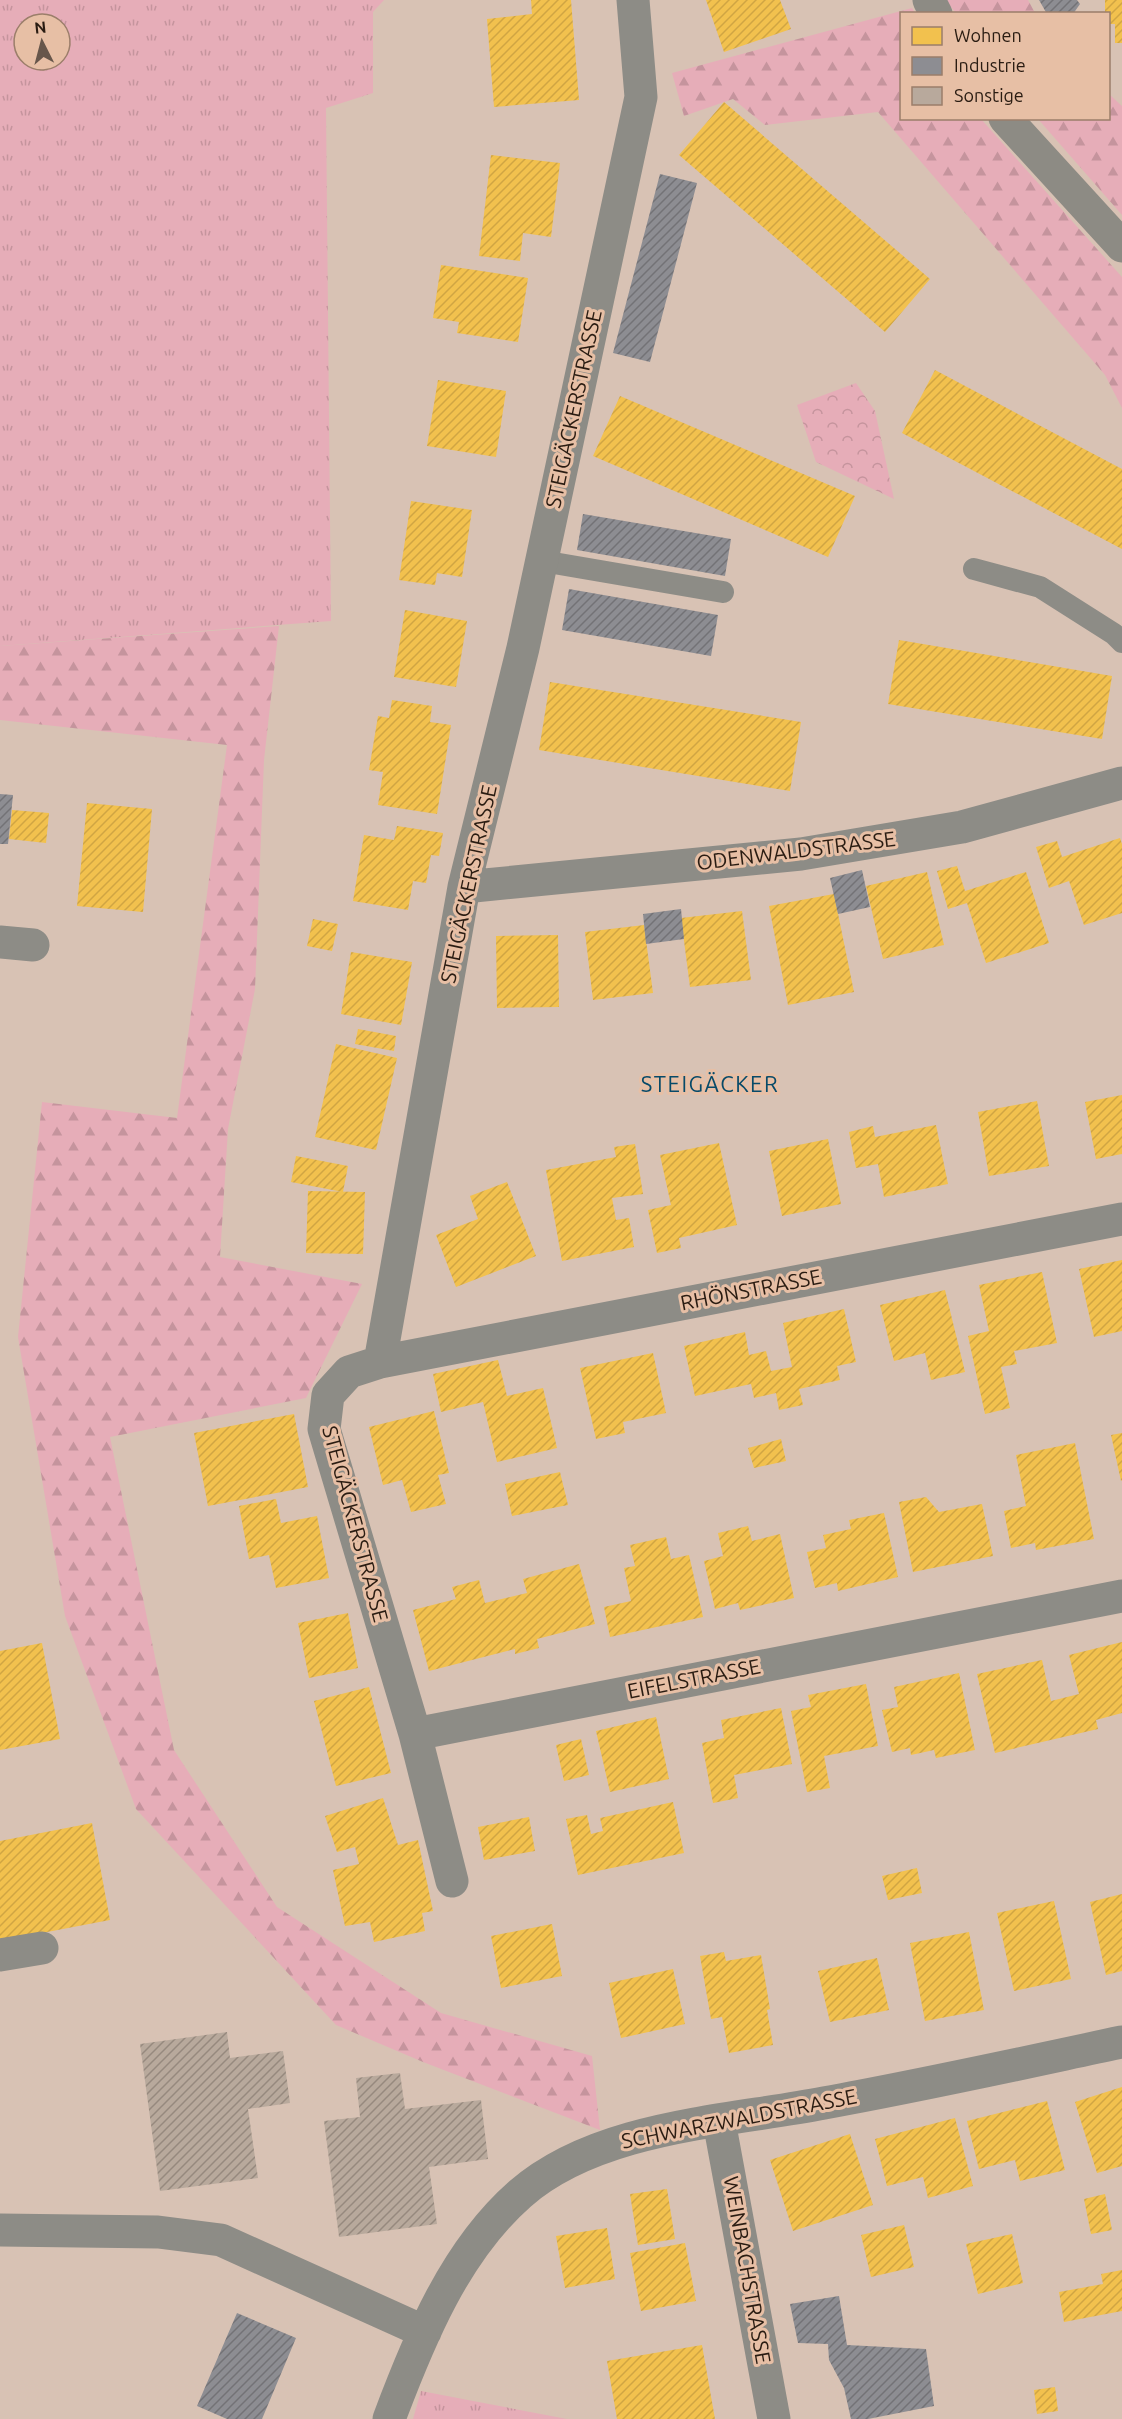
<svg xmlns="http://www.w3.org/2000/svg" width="1122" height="2419" font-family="Ubuntu,sans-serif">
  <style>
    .grass { fill: url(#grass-tufts); fill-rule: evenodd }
    .forest { fill: url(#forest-firs) }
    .park { fill: url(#park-crowns) }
    .homes { fill: url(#homes-hatch) }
    .industry { fill: url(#industry-hatch) }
    .building { fill: url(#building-hatch) }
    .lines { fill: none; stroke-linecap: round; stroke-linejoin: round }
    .service { stroke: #8d8c86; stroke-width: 22 }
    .minor { stroke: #8d8c86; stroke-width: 33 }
    .secondary { stroke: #8d8b84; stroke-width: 33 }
    .labels { text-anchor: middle; stroke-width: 6; stroke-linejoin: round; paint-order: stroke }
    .street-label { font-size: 21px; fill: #2a1c12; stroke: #e7bfa5 }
    .neighbourhood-label { font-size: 22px; letter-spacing: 1.5px; fill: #074a69; stroke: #e7bfa5 }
  </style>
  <defs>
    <pattern id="grass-tufts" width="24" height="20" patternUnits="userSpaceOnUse" patternTransform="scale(1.5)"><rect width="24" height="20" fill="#e6adb8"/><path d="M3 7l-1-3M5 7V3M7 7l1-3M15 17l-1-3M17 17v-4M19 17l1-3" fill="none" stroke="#c5949d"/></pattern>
    <pattern id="forest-firs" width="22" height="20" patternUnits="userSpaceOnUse" patternTransform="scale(1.5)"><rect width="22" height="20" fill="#e6adb8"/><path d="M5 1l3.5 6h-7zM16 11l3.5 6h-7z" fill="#c5949d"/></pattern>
    <pattern id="park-crowns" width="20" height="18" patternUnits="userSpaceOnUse" patternTransform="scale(1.5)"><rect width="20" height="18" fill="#e6adb8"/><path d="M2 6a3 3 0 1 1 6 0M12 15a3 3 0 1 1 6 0" fill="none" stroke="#c5949d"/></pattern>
    <pattern id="homes-hatch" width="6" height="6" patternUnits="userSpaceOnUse" patternTransform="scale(1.5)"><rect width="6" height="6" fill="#f2c14e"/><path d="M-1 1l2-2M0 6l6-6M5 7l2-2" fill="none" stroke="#d0a543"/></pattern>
    <pattern id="industry-hatch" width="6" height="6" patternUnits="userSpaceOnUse" patternTransform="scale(1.5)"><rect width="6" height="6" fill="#8d8d92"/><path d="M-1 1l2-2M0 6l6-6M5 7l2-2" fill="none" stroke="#737276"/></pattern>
    <pattern id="building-hatch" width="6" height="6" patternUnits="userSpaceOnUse" patternTransform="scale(1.5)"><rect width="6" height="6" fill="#b8a99c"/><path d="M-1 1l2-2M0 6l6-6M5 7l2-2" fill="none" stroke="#96897e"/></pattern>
  </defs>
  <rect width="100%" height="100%" fill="#d8c2b4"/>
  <path class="grass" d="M0,0H384L373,12V93L326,108L331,621L0,646ZM24,24H60V60H24Z
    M421,2391L567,2419H413Z"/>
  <path class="forest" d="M945,0H1028L1035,13H956Z
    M912,8L915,13L902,14V118L981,119L1122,277V408L1105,375L878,112L765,125L733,99L684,116L672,73Z
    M1109,94L1122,106V215L1038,119L1108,118Z
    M279,626L264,760L255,989L228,1129L220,1257L362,1284L306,1398L110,1437L174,1750L277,1907L441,2013L592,2056L600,2130L423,2062L336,2025L136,1809L65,1616L18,1337L42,1102L177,1118L227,745L0,720V646Z"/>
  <path class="park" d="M856,383L875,411L894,499L816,462L797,405Z"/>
  <path class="homes" d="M531,0H571L579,100L494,107L487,19L532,14Z
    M706,0H780L791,29L724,52Z
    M1105,0H1122V43H1115V24H1108V14H1105Z
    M724,102L930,279L885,332L679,155Z
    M491,155L560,163L551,237L523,233L520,261L479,256Z
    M441,265L528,278L518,342L457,333L459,322L433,318Z
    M935,370L1122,469V549L902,433Z
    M438,380L506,391L496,457L427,446Z
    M620,396L855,496L828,557L593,456Z
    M411,501L472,510L462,577L437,573L435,585L399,580Z
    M405,610L467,621L456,687L394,677Z
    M899,640L1112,676L1102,739L888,704Z
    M550,682L801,722L790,791L539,750Z
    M392,700L432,706L430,722L451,725L437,814L378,805L383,772L369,770L378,716L389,718Z
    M87,803L152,809L143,912L77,906Z
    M12,810L49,813L46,843L9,839Z
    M397,826L443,833L439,856L431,855L426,883L413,881L408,910L353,901L364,835L394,840Z
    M1120,838L1122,844V913L1084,925L1069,881L1049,888L1036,847L1057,841L1062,857Z
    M957,866L965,891L1026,872L1049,943L986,963L967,903L948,909L937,871Z
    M927,872L944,945L883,959L866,886Z
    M834,894L854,992L788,1005L769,906Z
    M742,911L751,980L690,987L681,918Z
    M313,919L338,924L332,951L307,946Z
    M644,925L653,993L593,1000L585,932Z
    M558,935L559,1007L497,1008L496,936Z
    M351,952L412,962L401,1025L341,1014Z
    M358,1029L396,1036L394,1051L355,1044Z
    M336,1044L397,1058L376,1150L315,1137Z
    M1122,1095V1154L1096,1159L1085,1102Z
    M1037,1101L1049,1166L989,1176L978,1112Z
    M936,1125L948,1184L884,1197L878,1164L856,1168L849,1132L873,1126L875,1137Z
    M828,1139L841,1204L782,1216L769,1151Z
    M719,1143L737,1225L679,1238L681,1248L657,1253L648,1210L671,1205L660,1155Z
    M635,1144L643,1194L612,1198L616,1220L629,1218L634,1247L562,1261L546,1170L616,1157L614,1147Z
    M296,1156L348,1166L343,1192L291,1182Z
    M507,1182L536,1256L456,1287L436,1235L478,1219L470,1196Z
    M308,1191L365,1192L363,1254L306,1253Z
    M1122,1260V1331L1094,1337L1079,1269Z
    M1042,1272L1057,1343L1014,1351L1017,1364L1001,1367L1010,1408L985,1414L968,1336L989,1331L979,1285Z
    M945,1290L965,1372L931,1380L925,1353L894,1361L880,1305Z
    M844,1309L856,1362L837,1366L840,1380L799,1389L803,1405L779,1410L776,1393L754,1398L751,1384L695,1396L684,1346L745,1332L749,1355L766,1351L771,1371L792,1367L783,1323Z
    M653,1353L666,1413L623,1422L625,1433L596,1439L580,1368Z
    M498,1360L507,1396L543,1388L557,1448L497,1462L483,1402L441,1412L433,1374Z
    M434,1411L449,1473L438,1475L446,1504L411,1512L402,1480L383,1485L369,1427Z
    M294,1414L308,1487L208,1506L194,1433Z
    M1122,1433V1480L1121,1481L1111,1435Z
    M781,1439L786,1461L754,1468L748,1448Z
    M1075,1443L1094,1539L1036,1550L1035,1543L1011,1548L1004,1511L1026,1506L1016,1455Z
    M560,1472L568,1505L512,1516L505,1484Z
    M926,1497L939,1512L982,1504L993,1556L913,1572L899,1502Z
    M276,1499L281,1523L317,1516L329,1578L276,1588L269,1555L249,1559L239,1506Z
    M884,1513L898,1577L838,1591L837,1583L815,1588L807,1552L826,1548L823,1535L851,1529L849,1520Z
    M748,1526L752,1541L780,1534L794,1598L740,1610L738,1603L715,1609L704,1561L723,1556L718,1533Z
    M666,1537L671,1559L689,1555L703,1617L610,1637L604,1607L631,1601L624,1568L635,1566L630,1545Z
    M579,1564L595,1624L537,1639L539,1648L515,1654V1649L429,1671L413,1610L456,1599L452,1587L479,1580L485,1603L527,1593L523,1579Z
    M348,1613L358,1668L309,1678L298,1623Z
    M1122,1642V1713L1096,1720L1098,1729L995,1753L977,1674L1042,1660L1051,1701L1079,1694L1069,1655Z
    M42,1643L60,1739L0,1750V1651Z
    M959,1673L975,1750L936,1758L934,1750L911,1755L910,1748L892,1752L882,1710L898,1707L894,1687Z
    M866,1684L878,1746L824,1756L830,1788L807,1792L791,1711L811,1707L808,1695Z
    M369,1687L391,1773L336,1786L314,1701Z
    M781,1708L792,1764L734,1775L738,1798L713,1803L702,1743L724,1738L721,1720Z
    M656,1717L669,1779L610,1792L596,1731Z
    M581,1739L589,1775L564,1781L556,1745Z
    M383,1798L398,1845L418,1840L433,1911L422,1913L425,1931L374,1942L370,1922L345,1926L333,1870L359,1864L355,1847L337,1852L325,1816Z
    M673,1802L684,1853L578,1875L566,1819L587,1815L591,1834L603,1831L600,1818Z
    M529,1817L535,1851L484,1860L478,1827Z
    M92,1823L110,1920L0,1941V1841Z
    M917,1868L922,1893L888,1900L882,1876Z
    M1122,1894V1971L1106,1975L1090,1902Z
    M1054,1901L1071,1979L1014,1991L997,1913Z
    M552,1924L562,1976L501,1988L491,1936Z
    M969,1932L984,2010L925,2021L910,1943Z
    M724,1952L726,1961L761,1955L770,2009L767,2010L773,2045L729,2053L722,2017L711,2019L700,1956Z
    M877,1958L889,2010L830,2022L818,1971Z
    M673,1969L685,2024L621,2038L609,1983Z
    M1122,2087V2166L1097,2173L1075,2102Z
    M1047,2101L1065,2170L1020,2181L1015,2160L979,2169L967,2121Z
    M955,2118L973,2186L928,2198L923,2177L887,2186L875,2139Z
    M850,2134L873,2205L793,2231L770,2160Z
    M667,2189L675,2239L638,2245L630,2194Z
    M1105,2194L1112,2230L1091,2234L1084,2199Z
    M904,2225L914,2267L871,2277L861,2235Z
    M607,2228L615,2279L565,2288L556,2236Z
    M1012,2234L1023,2283L978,2294L966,2244Z
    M685,2243L696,2301L641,2311L630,2253Z
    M1122,2270V2311L1064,2322L1059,2292L1103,2284L1101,2274Z
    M702,2345L715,2419H617L607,2361Z
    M1055,2387L1058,2411L1037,2414L1034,2390Z"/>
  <path class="industry" d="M1039,0H1077L1080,4L1073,14H1047Z
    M660,174L697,183L650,362L613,353Z
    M583,514L731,539L725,576L577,550Z
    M569,589L718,615L711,656L562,630Z
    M0,794L13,795L8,844H0Z
    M862,870L870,907L838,914L830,878Z
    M681,909L684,939L646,944L643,914Z
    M839,2296L847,2345L926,2349L934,2406L868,2419H851L844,2388L829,2360L828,2344L798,2343L790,2304Z
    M237,2313L296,2338L262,2419H227L197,2406Z"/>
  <path class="building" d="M227,2032L230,2058L283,2051L290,2103L248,2109L258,2178L160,2191L140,2044Z
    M400,2073L405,2109L481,2100L488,2159L429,2167L437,2224L339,2237L324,2121L360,2117L356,2078Z"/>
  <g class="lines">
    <path class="service" d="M542,561L723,592
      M974,569L1040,587L1114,634L1122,642"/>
    <path class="minor" d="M464,887L801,854L962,827L1122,783
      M0,942L33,945
      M380,1362L1122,1219
      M415,1734L324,1429L328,1395L349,1372L380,1362L464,887L523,648L641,97L633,0
      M452,1881L415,1734L1122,1596
      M0,1955L42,1948
      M719,2121L774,2419
      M0,2230L158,2232L221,2240L425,2332
      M389,2419C419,2339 455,2251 520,2194C598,2126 726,2122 824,2103C924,2085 1023,2063 1122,2042"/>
    <path class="secondary" d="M929,0L936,14
      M1005,118L1122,246"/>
  </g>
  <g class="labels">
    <g class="street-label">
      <text transform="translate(574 409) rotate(-78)" y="7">STEIGÄCKERSTRASSE</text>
      <text transform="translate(796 851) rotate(-7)" y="7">ODENWALDSTRASSE</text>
      <text transform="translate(469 884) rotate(-78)" y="7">STEIGÄCKERSTRASSE</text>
      <text transform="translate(751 1290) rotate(-11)" y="7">RHÖNSTRASSE</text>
      <text transform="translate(355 1524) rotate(75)" y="7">STEIGÄCKERSTRASSE</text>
      <text transform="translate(694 1679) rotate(-11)" y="7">EIFELSTRASSE</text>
      <text transform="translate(739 2119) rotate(-11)" y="7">SCHWARZWALDSTRASSE</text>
      <text transform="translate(747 2270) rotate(80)" y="7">WEINBACHSTRASSE</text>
    </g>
    <g class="neighbourhood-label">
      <text x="710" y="1092">STEIGÄCKER</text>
    </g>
  </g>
  <rect x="900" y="12" width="210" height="108" fill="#e7bfa5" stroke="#9b7e6a" stroke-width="1.5"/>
  <rect x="912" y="27" width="30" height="18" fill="#f2c14e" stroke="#9b7e6a" stroke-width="1.5"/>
  <text x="954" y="42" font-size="18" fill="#2a1c12">Wohnen</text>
  <rect x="912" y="57" width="30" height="18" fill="#8d8d92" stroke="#9b7e6a" stroke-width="1.5"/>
  <text x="954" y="72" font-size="18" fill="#2a1c12">Industrie</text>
  <rect x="912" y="87" width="30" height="18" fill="#b8a99c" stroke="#9b7e6a" stroke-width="1.5"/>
  <text x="954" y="102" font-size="18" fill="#2a1c12">Sonstige</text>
  <g transform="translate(42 42) rotate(354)"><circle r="28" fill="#e7bfa5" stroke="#9b7e6a" stroke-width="1.5"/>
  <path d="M0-4.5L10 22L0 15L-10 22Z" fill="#67564b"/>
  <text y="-9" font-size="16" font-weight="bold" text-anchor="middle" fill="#2a1c12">N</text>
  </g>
</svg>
